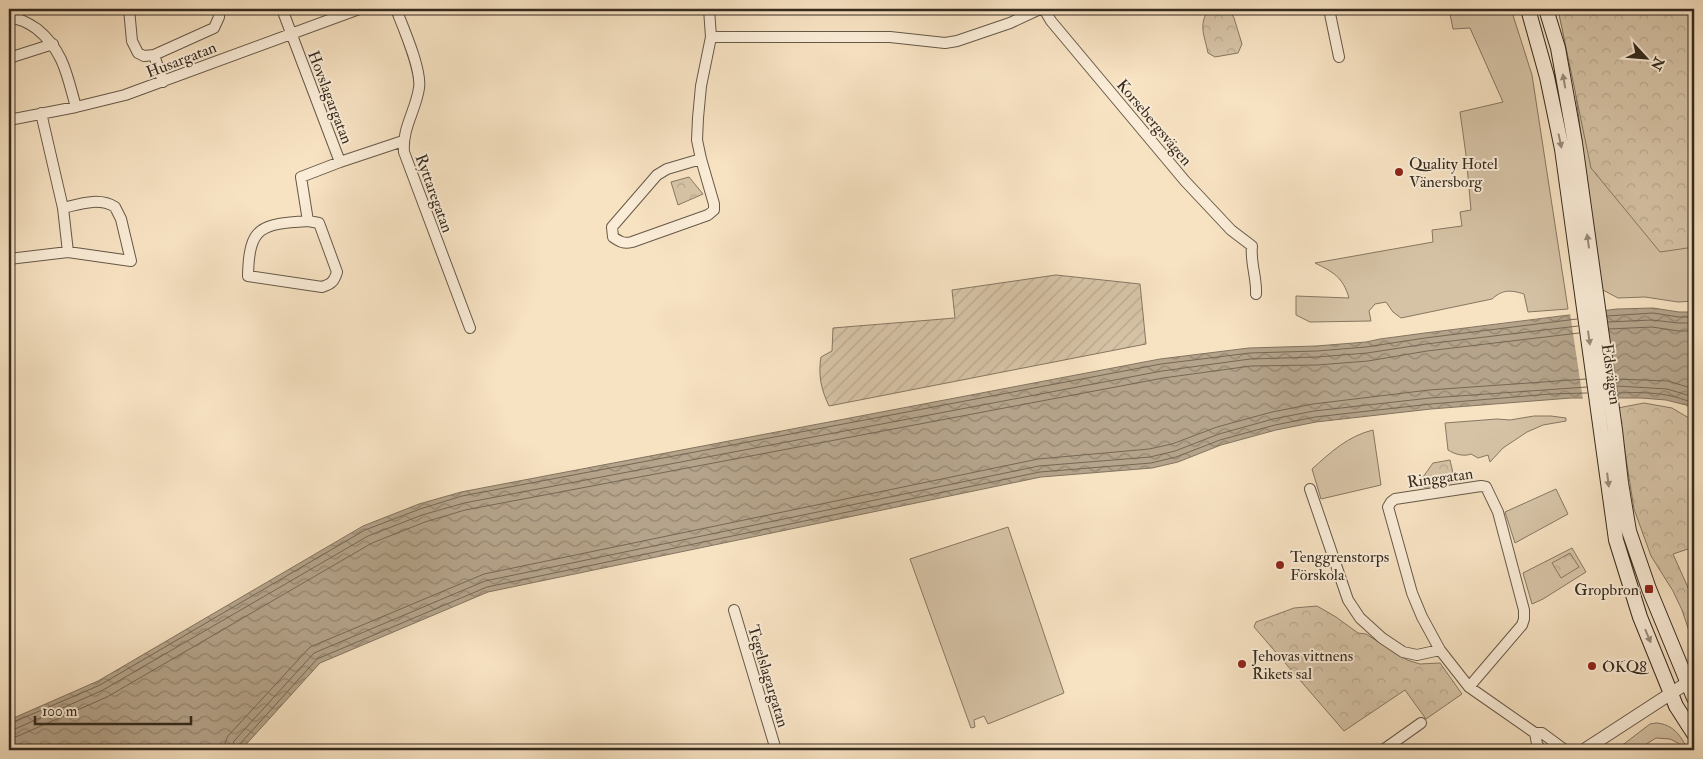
<svg xmlns="http://www.w3.org/2000/svg" width="1703" height="759" font-family="'IM FELL Double Pica',serif">
  <style>
    .grass { fill: #d6c3a6; stroke: #867762 }
    .forest { fill: url(#forest-crowns); stroke: #867762 }
    .garden { fill: url(#garden-furrows); stroke: #867762 }
    .water { fill: url(#water-waves); stroke: #827460 }
    .pier { fill: #f7e2c2 }
    .lines { fill: none; stroke-linecap: round; stroke-linejoin: round }
    .shore { stroke: #766855; stroke-width: 1 }
    .minor-casing { stroke: #665948; stroke-width: 12 }
    .tertiary-casing { stroke: #665948; stroke-width: 14 }
    .secondary-casing { stroke: #362b1f; stroke-width: 16 }
    .minor { stroke: #faecd7; stroke-width: 10 }
    .tertiary { stroke: #faecd7; stroke-width: 12 }
    .secondary { stroke: #faecd7; stroke-width: 14 }
    .oneway { fill: #988c7b }
    .poi-dot { fill: #8f2418; stroke: #faecd7; stroke-width: 2 }
    .labels { text-anchor: middle; stroke-width: 4; stroke-linejoin: round; paint-order: stroke }
    .street-label { font-size: 16px; fill: #362b1f; stroke: #faecd7 }
    .poi-label { font-size: 16px; fill: #362b1f; stroke: #faecd7; text-anchor: start }
  </style>
  <defs>
    <pattern id="forest-crowns" width="20" height="18" patternUnits="userSpaceOnUse" patternTransform="scale(1.25)"><rect width="20" height="18" fill="#d6c3a6"/><path d="M2 6a3 3 0 1 1 6 0M12 15a3 3 0 1 1 6 0" fill="none" stroke="#b8a88e"/></pattern>
    <pattern id="garden-furrows" width="10" height="10" patternUnits="userSpaceOnUse" patternTransform="scale(1.25)"><rect width="10" height="10" fill="#d6c3a6"/><path d="M-1 1l2-2M0 10L10 0M9 11l2-2" fill="none" stroke="#b8a88e"/></pattern>
    <pattern id="water-waves" width="16" height="10" patternUnits="userSpaceOnUse" patternTransform="scale(1.25)"><rect width="16" height="10" fill="#b5a48b"/><path d="M0 5q4-4 8 0t8 0" fill="none" stroke="#948671"/></pattern>
  </defs>
  <rect width="100%" height="100%" fill="#f7e2c2"/>
  <filter id="stains"><feTurbulence type="fractalNoise" baseFrequency=".004" numOctaves="4"/><feColorMatrix values="0 0 0 0 .2 0 0 0 0 .09 0 0 0 0 .02 0 0 0 .5 -.17"/></filter>
  <radialGradient id="worn" r=".72"><stop offset=".6" stop-color="#630" stop-opacity="0"/><stop offset="1" stop-color="#630" stop-opacity=".3"/></radialGradient>
  <path class="grass" d="M1449,9H1511L1532,75L1568,309L1528,312L1524,294C1511,290 1503,289 1492,299L1401,318L1393,312L1386,302L1375,304L1369,311L1371,321L1310,322L1296,315V296L1349,298C1343,277 1333,272 1315,263L1433,242L1432,230L1462,226L1460,212L1471,210L1466,155L1460,112L1503,102L1470,28L1453,29Z
    M1558,9H1694V301L1678,302L1645,297L1618,298L1601,289L1575,89Z
    M1534,416H1551L1566,418V421L1543,425L1527,432L1503,448L1490,462L1488,455L1478,458L1471,454C1464,457 1454,454 1448,450L1445,423L1497,419L1510,420Z
    M1373,430L1381,485L1321,499L1312,469C1331,452 1348,436 1373,430Z
    M1556,489L1568,514L1515,543L1505,512Z
    M1008,527L1064,693L988,724L984,716L974,720L975,727L971,728L910,559Z
    M1572,548L1586,572L1543,599L1532,604L1523,573Z
    M1656,723C1673,724 1681,736 1688,750H1685L1678,743L1670,739L1656,738L1637,750H1616L1650,724Z"/>
  <path class="forest" d="M1229,9L1234,18L1242,44L1238,53L1215,57L1208,53C1205,37 1198,25 1208,11Z
    M1558,9H1694V247L1660,252L1591,168Z
    M689,177L703,194L678,205L671,182Z
    M1644,403L1672,408L1694,421V547L1673,554L1694,601V646L1682,610L1673,591L1651,556L1634,509L1618,408Z
    M1450,460L1455,482L1432,487H1423V477L1433,463Z
    M1570,553L1579,567L1561,578L1552,563Z
    M1317,606L1336,617L1358,633L1366,634L1407,660L1420,664L1440,663L1462,694L1426,719L1405,690L1344,731L1254,627L1256,622L1294,608Z"/>
  <path class="garden" d="M1056,275L1140,284L1146,344L829,406C821,389 818,375 821,357L832,351L833,328L955,318L952,290Z"/>
  <path class="water" d="M1653,308L1679,312H1694V410L1686,405L1666,400L1641,398H1571L1431,409L1316,422L1276,430L1221,445L1178,462L1152,468L1041,477L488,592L320,663L241,750H9V720L98,681L363,526L419,504L461,492L1160,359L1249,348L1316,346L1366,342L1380,339L1425,333L1617,309Z"/>
  <path class="pier" d="M1605,308L1619,400H1583L1570,313Z"/>
  <g class="lines">
    <path class="shore" d="M1607,316L1653,313L1679,317H1694
      M1608,322L1652,320L1678,323H1694
      M1609,329L1652,327L1678,331H1694
      M1616,379L1668,381L1694,389
      M1617,386L1667,389L1694,397
      M1618,393C1643,392 1671,392 1694,404
      M9,724L100,685L365,530L420,509L462,496L1161,364L1250,353L1317,351L1366,347L1425,338L1577,319
      M9,730L15,729L103,690L368,536L422,515L464,503L1162,371L1250,359L1317,357L1367,353L1426,344L1578,326
      M9,738L18,736L107,697L372,543L425,522L465,510L1163,378L1251,366L1317,365L1368,361L1427,351L1579,333
      M224,750L225,743L228,736L310,647L484,574L1038,459L1149,449L1172,444L1217,427L1272,412L1313,404L1429,390L1586,379
      M231,750L234,741L314,653L485,581L1039,466L1150,457L1175,451L1219,434L1273,419L1314,411L1430,398L1587,387
      M238,750L239,745L317,659L487,587L1040,472L1151,463L1176,457L1220,440L1275,425L1315,417L1431,404L1550,394L1587,393"/>
    <g class="minor-casing">
      <path id="minor" d="M129,9L132,41L138,53L144,56L154,55L214,28L219,17L218,9
        M282,9L340,162L403,141
        M396,9C403,27 422,70 419,88C416,110 402,128 404,152L470,328
        M1044,9L1051,21L1185,181L1231,230L1252,246C1250,262 1257,278 1256,294
        M1329,9L1339,57
        M9,18C20,18 28,23 37,29C64,51 67,76 76,107
        M711,37H890L945,43L957,41L1010,23L1040,9
        M154,55L163,82
        M9,58L53,44
        M9,120L76,107L125,95L359,9
        M701,159L667,169L657,175L612,227L613,237C620,242 624,244 632,242L708,215L714,210V204L701,159L697,140L698,118L701,86L711,37L709,9
        M63,208L68,252
        M308,221C261,224 249,226 248,276L322,287C331,284 334,282 337,272L319,223L308,221L301,177L340,162
        M9,259L68,252L131,261L121,219L115,207C99,197 80,204 63,208L41,113
        M1310,489L1348,600L1360,618L1382,638L1403,652L1417,655L1440,650
        M734,610L776,750
        M1469,687L1522,625L1524,619V610L1498,512L1486,487L1481,486L1395,499L1391,502L1388,507L1412,593L1422,617L1440,650L1469,687L1535,733H1542L1565,750
        M1535,733L1537,744L1541,750
        M1383,750L1421,723"/>
    </g>
    <g class="tertiary-casing">
      <path id="tertiary" d="M1584,750L1687,683"/>
    </g>
    <g class="secondary-casing">
      <path id="secondary" d="M1528,9L1547,77L1562,149L1616,540L1640,617L1676,706L1694,734
        M1546,9L1558,48L1575,143L1615,430L1621,483L1629,531L1649,589L1694,698"/>
    </g>
    <use href="#minor" class="minor"/>
    <use href="#tertiary" class="tertiary"/>
    <use href="#secondary" class="secondary"/>
  </g>
  <defs><path id="oneway-solid" d="M-6-.8H1V-3.2L6.5 0L1 3.2V.8H-6Z" transform="scale(1.25)"/></defs>
  <g class="oneway">
    <use href="#oneway-solid" transform="translate(1564 81) rotate(-100)"/>
    <use href="#oneway-solid" transform="translate(1560 141) rotate(78)"/>
    <use href="#oneway-solid" transform="translate(1588 241) rotate(-98)"/>
    <use href="#oneway-solid" transform="translate(1589 338) rotate(82)"/>
    <use href="#oneway-solid" transform="translate(1608 480) rotate(83)"/>
    <use href="#oneway-solid" transform="translate(1648 636) rotate(67)"/>
  </g>
  <g class="poi-dot">
    <circle cx="1399" cy="172" r="5"/>
    <circle cx="1280" cy="565" r="5"/>
    <rect x="1644" y="584" width="10" height="10" rx="2.5"/>
    <circle cx="1242" cy="664" r="5"/>
    <circle cx="1592" cy="666" r="5"/>
  </g>
  <g class="labels">
    <g class="street-label">
      <text transform="translate(181 59) rotate(-21)" y="6">Husargatan</text>
      <text transform="translate(331 97) rotate(69)" y="6">Hovslagargatan</text>
      <text transform="translate(1155 122) rotate(50)" y="6">Korsebergsvägen</text>
      <text transform="translate(435 193) rotate(70)" y="6">Ryttaregatan</text>
      <text transform="translate(1612 374) rotate(82)" y="6">Edsvägen</text>
      <text transform="translate(1440 477) rotate(-8)" y="6">Ringgatan</text>
      <text transform="translate(769 676) rotate(73)" y="6">Tegelslagargatan</text>
    </g>
    <g class="poi-label">
      <text x="1409" y="169">Quality Hotel<tspan x="1409" dy="18">Vänersborg</tspan></text>
      <text x="1290" y="562">Tenggrenstorps<tspan x="1290" dy="18">Förskola</tspan></text>
      <text x="1639" y="595" text-anchor="end">Gropbron</text>
      <text x="1252" y="661">Jehovas vittnens<tspan x="1252" dy="18">Rikets sal</tspan></text>
      <text x="1602" y="672">OKQ8</text>
    </g>
  </g>
  <rect width="1703" height="759" fill="none" stroke="#f7e2c2" stroke-width="30"/>
  <rect x="10" y="10" width="1683" height="739" fill="none" stroke="#362b1f" stroke-width="2.5"/>
  <rect x="15" y="15" width="1673" height="729" fill="none" stroke="#362b1f"/>
  <g transform="translate(1646 58) rotate(116)" stroke="#faecd7" stroke-width="4" paint-order="stroke">
  <path d="M0-4L9 19L0 12L-9 19Z" fill="#362b1f"/>
  <text y="-8" font-size="14" font-weight="bold" text-anchor="middle" fill="#362b1f">N</text>
  </g>
  <path d="M35 716v8h156v-8" fill="none" stroke="#362b1f" stroke-width="2.5"/>
  <text x="42" y="716" font-size="15" fill="#362b1f" stroke="#faecd7" stroke-width="4" paint-order="stroke">100 m</text>
  <rect width="100%" height="100%" filter="url(#stains)"/>
  <rect width="100%" height="100%" fill="url(#worn)"/>
</svg>
